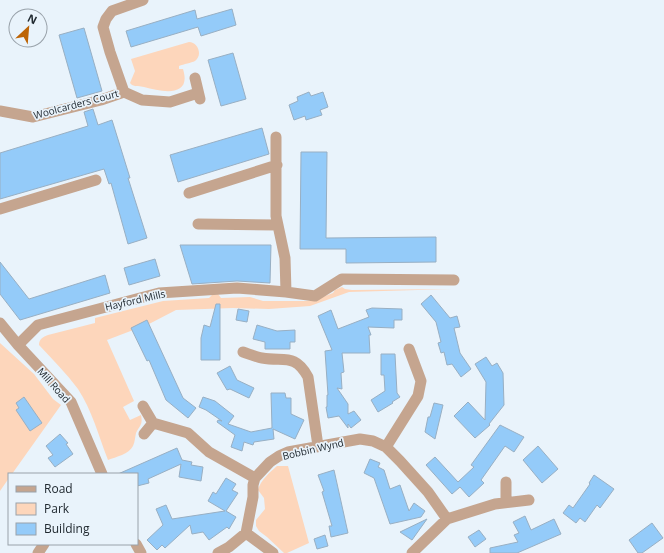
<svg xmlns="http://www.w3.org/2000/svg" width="664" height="553" font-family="'Open Sans',sans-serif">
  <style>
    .green { fill: #fdd6bb }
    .building { fill: #94cbf9; stroke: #98afc3 }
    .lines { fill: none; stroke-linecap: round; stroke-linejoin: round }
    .minor { stroke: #c5a58f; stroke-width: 11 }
    .labels { text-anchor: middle; stroke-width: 3.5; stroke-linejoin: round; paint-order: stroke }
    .street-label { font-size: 10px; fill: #202930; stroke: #e9f3fb }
  </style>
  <rect width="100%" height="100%" fill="#e9f3fb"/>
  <path class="green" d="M189,42C198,42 203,55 195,61C191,63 184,64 179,66V69H183C192,98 162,92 144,87C140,86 136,87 132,85L130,83L135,71L131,59Z
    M342,287L345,289L352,290L452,289L349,292L310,306L269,309L233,308L176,310L149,324L107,340L134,401L123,407L130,420L141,415C143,425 140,425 136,433C135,437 135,442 133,446C129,454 116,457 108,460C99,437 92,410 78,389C66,373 52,359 39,345C39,339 43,337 48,335L95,323V318L163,301L209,298L212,295L218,294L221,298L250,297L263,301H312L333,293L335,290Z
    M0,343L34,374L53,399L61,405L12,474H9V478L0,491Z
    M277,466H288L309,543L287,553H284L267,537L259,531L256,526V520L265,509L264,498L258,490C260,481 270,472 277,466Z"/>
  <path class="building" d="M232,9L236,25L201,36L198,27L131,47L126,31L195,10L197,19Z
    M84,28L102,91L77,98L59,35Z
    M233,53L246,99L221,106L208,60Z
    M309,92L311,96L323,92L328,107L320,110L322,115L306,120L305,116L294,120L289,105L298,101L297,97Z
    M93,109L98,125L112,120L130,178H128L147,238L128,244L111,183L109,184L104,169L0,199V153L88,126L84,112Z
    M262,128L269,154L178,182L170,155Z
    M301,152H327L326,238L436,237V262L346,263V249H300Z
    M180,245H271L270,283L237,281L192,284Z
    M155,259L160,276L129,285L124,268Z
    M0,262L29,299L105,275L110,293L20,320L0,294Z
    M431,295L450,318L457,316L460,327L454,328L460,353L471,369L461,377L452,364L447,365L444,352L441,353L438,343L441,342L436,322L421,304Z
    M216,304H220V360H201V338L204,325L210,327Z
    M372,308L402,309V320H394V328L368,327L371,335H369L370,353H342L344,372L341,373L342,389L337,388L348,404V414L354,411L361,420L351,428L348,424V428L339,416L328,418L326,407H327V395H328L325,351L332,350L318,316L331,310L338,329L369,317L366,310Z
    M238,309L249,311L247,322L236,320Z
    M147,320L183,398L196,408L188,418L166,400L149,360L147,361L131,328Z
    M257,325L277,331L295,330V342H290V349H265V342L253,339Z
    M381,354H395L397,393L400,397L392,402L393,403L378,412L371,400L385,391L384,375H381Z
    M486,357L492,366L497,363L503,373L504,405L489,424L490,425L475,438L454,416L468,402L485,420L486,382L475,364Z
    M230,366L237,380L254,388L249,398L230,389L227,390L217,373Z
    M271,393H285L286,398H291V414L304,420L295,439L273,429L274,439L254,442L253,445L244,442L242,451L231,447L235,435L217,422L218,420L222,421L206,410L199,407L203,397L215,401L234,416L228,424L251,432L272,428Z
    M24,397L42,423L30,431L16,410L19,408L16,403Z
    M434,403L443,405L435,439L425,432L428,417H430Z
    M500,425L524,437L514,452L505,446L481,480L484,483L469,497L460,487L452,494L426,465L435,457L458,482L474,467L471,465Z
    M60,434L68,443L66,444L73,454L55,467L48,458L53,455L46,446Z
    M538,446L558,469L542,483L523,460Z
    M177,448L182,460L192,462L191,465L203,467L201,481L179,477L181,464L148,479L149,483L137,486V474H118Z
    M370,459L380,463L378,467L384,470L390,489L400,485L409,511L414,503L425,511L421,517L390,524L374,478L364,473Z
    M334,470L348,533L331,537L329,526H332L322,492L324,491L318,475Z
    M594,475L614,489L600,508L597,505L585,522L580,518L576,523L563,513L569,505L573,508L590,484L589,483Z
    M226,478L236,484L232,490L238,493L226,511L236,517L229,529L227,527L209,540L203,532L192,534L190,525L165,548L162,545L157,550L147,540L163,525L156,509L166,505L172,519L225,511L208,501L213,492L216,494Z
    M525,516L531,530L554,519L561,534L517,553H490V548L518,542L514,535L519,533L513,522Z
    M427,519L412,540L400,532Z
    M652,523L663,538L642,553H638L629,540Z
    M479,530L486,539L475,547L468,537Z
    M325,535L328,546L317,549L314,539Z"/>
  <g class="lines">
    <path class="minor" d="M195,78L200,99
      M124,92L110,52L103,27L106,19L112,11L143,0
      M0,111L33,117L101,100L124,92L142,100L170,102L198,93
      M276,137V216L285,258L286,292
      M189,193L277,165
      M0,209L96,180
      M198,224L278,225
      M0,323L18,345L71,402L102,474
      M18,345L38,325L159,293L237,288L286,292L315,296L342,279L454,280
      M243,352C249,354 256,357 262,358C284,362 295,353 308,377L318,446
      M143,406L153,423L188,433L209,452L255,478
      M144,434L153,423
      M386,447L418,396L421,381L409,349
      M506,502V482
      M246,533L273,553
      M136,544L141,553
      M38,553L44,544
      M218,553L229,547L246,533L253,497V485L255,478L270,462L279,456L288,452L360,439L373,441L386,447L400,461L428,492L447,519
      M412,553L447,519L495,504L529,500"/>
  </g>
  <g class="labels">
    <g class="street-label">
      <text transform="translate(76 104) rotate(-15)" y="4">Woolcarders Court</text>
      <text transform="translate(135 300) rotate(-13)" y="4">Hayford Mills</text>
      <text transform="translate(54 385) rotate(48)" y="4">Mill Road</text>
      <text transform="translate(313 449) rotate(-13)" y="4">Bobbin Wynd</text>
    </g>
  </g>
  <rect x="8" y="473" width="130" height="72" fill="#e9f3fb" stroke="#99a2aa"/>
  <rect x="16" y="486" width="20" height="6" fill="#c5a58f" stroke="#99a2aa"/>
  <text x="44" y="493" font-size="12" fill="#202930">Road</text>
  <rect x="16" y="503" width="20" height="12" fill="#fdd6bb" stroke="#99a2aa"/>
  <text x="44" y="513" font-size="12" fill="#202930">Park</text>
  <rect x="16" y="523" width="20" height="12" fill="#94cbf9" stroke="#99a2aa"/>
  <text x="44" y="533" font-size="12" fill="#202930">Building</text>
  <g transform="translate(28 28) rotate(26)"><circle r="19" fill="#e9f3fb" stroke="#99a2aa"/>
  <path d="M0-3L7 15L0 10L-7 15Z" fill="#bd6405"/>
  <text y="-6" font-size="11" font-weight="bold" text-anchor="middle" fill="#202930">N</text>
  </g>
</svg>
